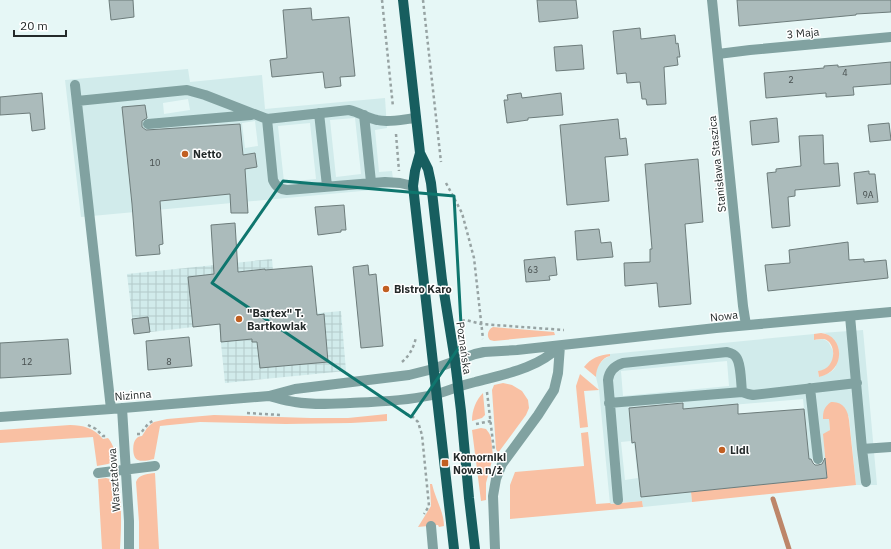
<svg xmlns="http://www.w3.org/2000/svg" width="891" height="549" font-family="'IBM Plex Sans',sans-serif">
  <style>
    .built { fill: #d1ebeb; fill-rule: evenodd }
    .industrial { fill: url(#industrial-grid) }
    .green { fill: #f9c0a3 }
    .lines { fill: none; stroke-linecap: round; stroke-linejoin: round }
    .stream { stroke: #bd8669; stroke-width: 5 }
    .building { fill: #abbbbb; stroke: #6d7c7b }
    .path { stroke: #97a3a3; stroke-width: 2.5; stroke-dasharray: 3 3; stroke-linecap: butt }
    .minor { stroke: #81a2a1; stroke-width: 10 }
    .major { stroke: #175e5f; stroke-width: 10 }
    .marked { fill: none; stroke: #0f766e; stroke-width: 3; stroke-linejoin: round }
    .poi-dot { fill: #c15f22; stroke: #fff; stroke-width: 1.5 }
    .labels { text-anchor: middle; stroke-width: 3; stroke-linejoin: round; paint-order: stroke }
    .number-label { font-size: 9px; fill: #464e4e }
    .street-label { font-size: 11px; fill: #242a2a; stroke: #fff }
    .poi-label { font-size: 11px; font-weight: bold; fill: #242a2a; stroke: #fff; text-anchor: start }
  </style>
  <defs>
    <pattern id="industrial-grid" width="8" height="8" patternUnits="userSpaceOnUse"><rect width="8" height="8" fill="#d1ebeb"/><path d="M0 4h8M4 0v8" fill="none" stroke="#b3caca"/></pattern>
  </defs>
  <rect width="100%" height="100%" fill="#e6f7f6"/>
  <path class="built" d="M188,69L190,82L262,75L265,109L385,98L387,128L375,130L379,172L392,171L394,188L81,217L65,80ZM188,99L190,110L164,114L163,103ZM355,118L361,174L336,177L330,120ZM255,121L258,146L245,148L242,123ZM310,123L316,179L284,182L278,126Z
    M863,330L877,485H856L849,416L829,419L830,430L824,435L825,458L809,459L803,399L683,409L682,403L629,408L632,442H635L641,496L691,492L692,502L643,507L642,501L610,504L599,390L596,377V371L598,366L604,359L610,356V354L814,334V340L823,339L827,341L829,343L833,351V360L831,364L825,370L818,371L819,377L829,373L832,371L835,368L839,356L838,347L825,333H821ZM727,361L729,386L623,396L621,371ZM631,441V444H634L638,478L625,480L621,442Z"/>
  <path class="industrial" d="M272,259L277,317L341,311L346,371L225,383L219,324L193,327L134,334L127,274Z"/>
  <path class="green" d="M493,327L554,332L555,335L494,341L490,340C486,336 488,329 493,327Z
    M821,333C844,335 847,371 819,377L818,371C836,370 838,343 824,339C821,339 817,339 814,340V334Z
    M610,354V356C601,358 596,368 596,377L584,367C591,358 599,355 610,354Z
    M580,374L599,390L584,391L588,427L580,428L576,386Z
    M503,383L512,385L522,391L528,400L529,408L526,415L498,453L496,449L492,390L494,385Z
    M483,393L485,415L482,418L472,421C472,410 476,400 483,393Z
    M831,402C843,401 848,410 849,420L856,485L692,502L691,492L827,478L823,434L830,430L829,419H823C823,411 824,407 831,402Z
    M387,414V421L351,423L286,424L200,422L160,426L154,459C150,460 142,462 138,460C132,458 132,443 136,439C137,437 140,436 142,436L147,428L150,425L154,422L167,419L214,415L311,418H348Z
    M70,425C83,425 94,428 103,439L108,438C113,444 117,454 114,461L108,464L97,466L93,437L0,443V430Z
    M481,428L486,429L489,433L491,437L493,457L486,483V500L481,501L472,430Z
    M588,432L596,504L610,503L611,504L642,501L643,507L510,519V485L515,472L584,466L581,433Z
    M155,473L159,549H139V522L136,482C139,474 147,474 155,473Z
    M106,478L110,479L116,481C123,495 121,533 120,549H102L98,479Z
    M430,484H432C435,498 444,512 444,526L439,527L438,525L418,527L431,506Z"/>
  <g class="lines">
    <path class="stream" d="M773,499L789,549"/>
  </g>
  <path class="building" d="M109,0H133L134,17L111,20Z
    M537,0H576L578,18L539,22Z
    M737,0H891V12L856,14V15L739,26Z
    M311,8L312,20L349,17L355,76L340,77L341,86L325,88L323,72L272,77L270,60L287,58L283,10Z
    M640,28L641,39L675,35L676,44L678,43L680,57H677L678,65L664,67L666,104L647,105L646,99H642L640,82L627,83L626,73L617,74L613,31Z
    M582,45L584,69L556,71L554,47Z
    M891,62V84L853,87L854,95L826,97V93L766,98L764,73L824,68V66L838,65V67Z
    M42,93L45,129L32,131L30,113L0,115V97Z
    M521,93L522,98L561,93L563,115L528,118V120L507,123L504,100H508L507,95Z
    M145,105L147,118L142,121V127L146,130L240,124L243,155L255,153L257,167L245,169L248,213H231L230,194L160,201L163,244L159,245L160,254L136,256L132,204L122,107Z
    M777,118L779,142L752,145L750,121Z
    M618,119L620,139L626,138L628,155L605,157L609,201L567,205L560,125Z
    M889,123L891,140L870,142L868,125Z
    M823,135L824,164L838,163L840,186L795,190V196L788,197L790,226L772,228L767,173L776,172V169L801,166L799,136Z
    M698,159L703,222L685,224L691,304L659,307L657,283L625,286L624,263L650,262V249H652L645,164Z
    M869,171V174H875L878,202L857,204L854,173Z
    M344,205L346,230H341V232L318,235L315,207Z
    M235,223L238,272L265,269V270L312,266L317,315L324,314L328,362L260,368L257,342H252V339L221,342L220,324L193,327L188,277L214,274L211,225Z
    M599,229L601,243L611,242L613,257L577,260L575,231Z
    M848,242L849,260L864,259V262L886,260L888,278L768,291L765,265L790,263L789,250Z
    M555,257L557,275L549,276L550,280L526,282L524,260Z
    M368,265L369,275L376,274L383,346L361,348L353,267Z
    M148,317L150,332L134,334L132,319Z
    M189,337L192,366L148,370L146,341Z
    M68,339L71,374L0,378V343Z
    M683,403V409L738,404V414L804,409L809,459H811L813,463L815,465H818L822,464L825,458L827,478L641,497L635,442L632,443L629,408Z"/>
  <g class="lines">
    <path class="path" d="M382,0L393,107
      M423,0L441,162
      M396,134L399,171
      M446,183L462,213L474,258L483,339
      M462,321L466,320L481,324L564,330
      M402,362C410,355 414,347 416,337
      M487,392L494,451
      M247,413L281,415
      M406,414L413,417L418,422L422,435L429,506L424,514
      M476,424L491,421
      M88,425L96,429L103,436H106
      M137,434H140L148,424L154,420"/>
    <path class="minor" d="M712,0L743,306L746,325
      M718,54L750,50L891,37
      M75,85L111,409
      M77,101L187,90L205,95L267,119L349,110C359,112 367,118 377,120C389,123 404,119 416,118
      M319,113L327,186
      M364,115L371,182
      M267,119L273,180C276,187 280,189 287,190L385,182L400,183L413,186
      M148,124L251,115
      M850,316L862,449L866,482
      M810,388L818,459
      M269,396C277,398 286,401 295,402C320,406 346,403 371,402C393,401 416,399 437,394C450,390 462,385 475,382C505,374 537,369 560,346
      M609,403L742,392
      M122,408L129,521V549
      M0,417L111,409L269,396L295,389L409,375L433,369L475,354L484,352L517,350L716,328L891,312
      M862,449L891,447
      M98,473L155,466
      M618,500L608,380C609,371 614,366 623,363L727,352C731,353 734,354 736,357C741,363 741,383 742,392L748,394L753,395L857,383
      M431,526L433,549
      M495,549L493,496L496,479L502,464L538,415L554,390L558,373L560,346"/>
    <path class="major" d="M403,0L420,153L428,169L431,183L442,280L455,361L461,411L469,498L475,549
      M420,153L415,171L413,186C427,307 441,428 454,549"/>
  </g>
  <path class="marked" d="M283,181L454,196L462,343L411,417L212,283Z"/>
  <g class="poi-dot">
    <circle cx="185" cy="154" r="4"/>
    <circle cx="386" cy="289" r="4"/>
    <circle cx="239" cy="319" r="4"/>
    <circle cx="722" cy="450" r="4"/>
    <rect x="441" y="459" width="8" height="8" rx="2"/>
  </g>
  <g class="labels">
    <g class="number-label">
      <text x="845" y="76">4</text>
      <text x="791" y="83">2</text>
      <text x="155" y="166">10</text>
      <text x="868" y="198">9A</text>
      <text x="533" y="273">63</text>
      <text x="27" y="365">12</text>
      <text x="169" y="365">8</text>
    </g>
    <g class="street-label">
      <text transform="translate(803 33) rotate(-5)" y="4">3 Maja</text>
      <text transform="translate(717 164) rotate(-96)" y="4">Stanisława Staszica</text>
      <text transform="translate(724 316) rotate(-6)" y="4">Nowa</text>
      <text transform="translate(464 348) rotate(82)" y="4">Poznańska</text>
      <text transform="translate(133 395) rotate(-5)" y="4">Nizinna</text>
      <text transform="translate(114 480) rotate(-94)" y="4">Warsztatowa</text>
    </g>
    <g class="poi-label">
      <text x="193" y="158">Netto</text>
      <text x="394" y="293">Bistro Karo</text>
      <text x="247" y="317">"Bartex" T.<tspan x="247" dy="13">Bartkowiak</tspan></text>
      <text x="730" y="454">Lidl</text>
      <text x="453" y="461">Komorniki<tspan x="453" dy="13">Nowa n/ż</tspan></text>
    </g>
  </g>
  <path d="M14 30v6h52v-6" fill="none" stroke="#242a2a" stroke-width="2"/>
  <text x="20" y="30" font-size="12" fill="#242a2a" stroke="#ffffff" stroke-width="3" paint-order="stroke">20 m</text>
</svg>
